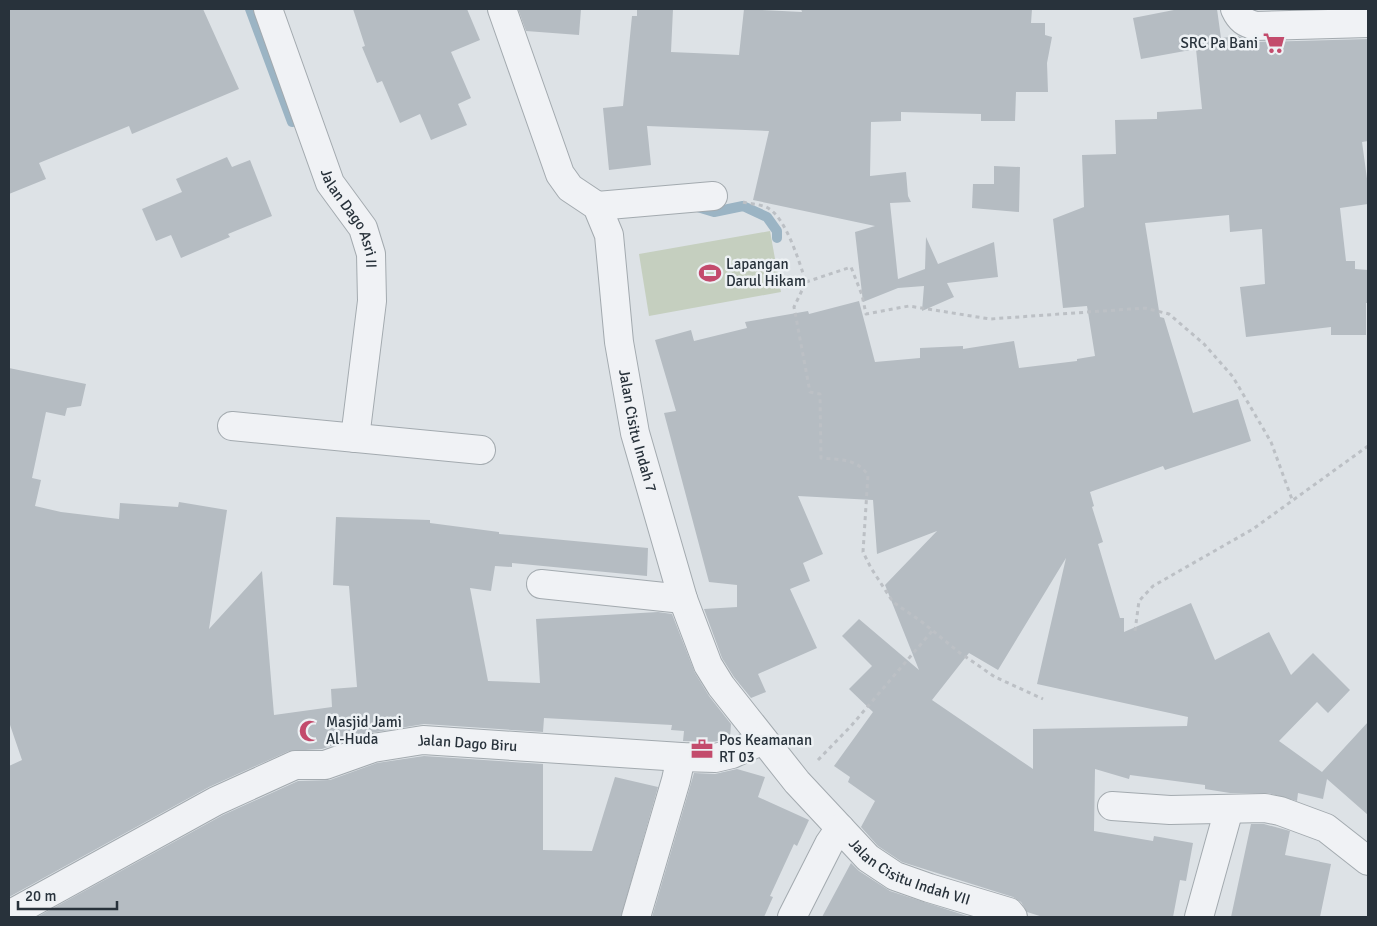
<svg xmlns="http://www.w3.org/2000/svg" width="1377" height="926" font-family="Signika,sans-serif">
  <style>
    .green { fill: #c5cfbf }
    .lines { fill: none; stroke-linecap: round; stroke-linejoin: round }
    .stream { stroke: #9bb4c4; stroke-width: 10 }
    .building { fill: #b5bcc2; fill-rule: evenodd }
    .minor-casing { stroke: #a3aaaf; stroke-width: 30 }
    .path { stroke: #bcc0c5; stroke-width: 3; stroke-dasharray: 4 4; stroke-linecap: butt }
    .minor { stroke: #f0f2f5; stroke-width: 28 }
    .labels { text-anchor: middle; stroke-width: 5; stroke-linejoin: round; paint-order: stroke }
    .poi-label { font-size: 15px; fill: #28323b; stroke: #edf1f4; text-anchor: start }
    .street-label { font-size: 15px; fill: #28323b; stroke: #edf1f4 }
  </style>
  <rect width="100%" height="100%" fill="#dde2e6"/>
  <path class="green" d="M770,231L781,292L649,316L639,254Z"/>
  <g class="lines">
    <path class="stream" d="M250,9L292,122
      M694,206L714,212L743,206L767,217L777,231V238"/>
  </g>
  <path class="building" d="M9,9H203L239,89L132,134L129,126L39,163L46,179L9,194Z
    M353,9H467L480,40L451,52L471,98L458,104L467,125L431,140L420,114L400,123L382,81L377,83L362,47L365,46Z
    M518,9H581L579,35L526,31Z
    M637,9H673L671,52L739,55L744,9L802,12L801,9H1032L1031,23H1045V35L1052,37L1047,63L1048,92H1016L1015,121H981V114L901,112V121L871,122L870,176L906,172L908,196L911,202L890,203L898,279L925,269L926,237L938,264L994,242L998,277L947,283L954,297L922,311L924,286L898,288L863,302L855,232L875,226L753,200L769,131L647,126L651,165L609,170L603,108L623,106L632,16H637Z
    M1179,9H1217L1221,38L1238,36L1256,42L1368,39V141L1362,142L1368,186V204L1340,208L1346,261H1355V269L1368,270V303H1366V335H1331V327L1246,337L1240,287L1265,284L1262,229L1230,232L1229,215L1145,223L1160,317L1164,318L1193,413L1238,399L1251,441L1165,470L1163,466L1090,492L1094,506L1092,507L1103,542L1098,544L1120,618H1124V632L1191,603L1215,660L1269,632L1291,675L1313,653L1350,690L1328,713L1317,702L1279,741L1322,772L1368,722V815L1327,779L1323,799L1298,793L1297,801L1268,793H1230L1205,789V785L1130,775L1129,779L1095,769L1094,831L1153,841L1154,836L1193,843L1186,881L1180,880L1173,917H1043L1027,912L1021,902L1013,897L902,862L878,846L861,827L875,801L848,782L850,777L834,766L873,712L849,689L872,666L842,636L859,619L919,670L885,585L937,531L877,554L873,500L798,496L823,554L803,563L810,581L790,589L817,648L758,674L766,692L751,698L734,677L722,658L704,609L737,607V585L709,582L664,413L676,411L655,340L691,330L694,341L747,328L745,322L808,311L809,314L859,301L875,362L920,358V348L963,346V349L1014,341L1019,368L1077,361V359L1095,356L1087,306L1063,308L1053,219L1084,207L1082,155L1116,154L1115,120L1157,119V112L1202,109L1196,49L1141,59L1133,18ZM1066,558L1037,684L1188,717L1187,726L1033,729V769L932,700L969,653L998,670Z
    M227,157L232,167L250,160L272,216L228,234L230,237L181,258L171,235L156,241L142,209L182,192L176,179Z
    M994,166L1020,167L1019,212L972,208L973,184H994Z
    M9,368L86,384L81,406L67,408L65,416L46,412L32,478L41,480L35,506L61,512L119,519L120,503L178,507L179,502L227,510L209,629L262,571L274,715L332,707L331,689L357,687L349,586L333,585L336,517L430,520V523L499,532V534L648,548L647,576L512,563V567L495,566L491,591L470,588L488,681L540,683L536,619L658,612L672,614L695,673L709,696L731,724L730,738L713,742L683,741L684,731L671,730L672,725L544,718L543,732L424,724L370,733L322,749L289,751L209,787L9,897V766L22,760L9,722Z
    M424,756L543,764V850L592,851L615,777L658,787L621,917H37L223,815L298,781L330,780L377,763Z
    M737,769L765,777L758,797L809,820L797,846L794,844L770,896L773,897L764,917H652L694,773L715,774Z
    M1251,824H1264L1290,831L1285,855L1331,864L1320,917H1231Z
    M851,863L859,871L890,891L967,916L966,917H822Z"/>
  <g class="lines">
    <g class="minor-casing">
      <g id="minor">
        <path id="s1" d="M268,9L330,183L363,228L371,254L372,301L355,438"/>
        <path id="s2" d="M502,9L560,174L570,188L597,206L609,235L619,342L635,433L683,599L708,665L721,686L797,782L868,858L895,876L929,888L1009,912L1013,917"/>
        <path d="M1235,9C1240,20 1245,23 1256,26L1368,23"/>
        <path d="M597,206L713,196"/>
        <path d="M232,426L481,450"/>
        <path d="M541,584L683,599"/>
        <path d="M1112,806L1170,810L1265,808L1280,811L1326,828L1368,861"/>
        <path id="s3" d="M9,915L216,801L295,765H325L373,748L423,740L681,757L715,758L732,754L763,740"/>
        <path d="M636,917L676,780L681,757"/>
        <path d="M792,917L829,844L840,828"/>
        <path d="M1199,917L1229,809"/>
      </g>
    </g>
    <path class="path" d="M743,202C750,204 759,204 766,207C786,216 799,262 806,282L794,307L810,392L820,394L821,458C840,460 856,458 868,475L863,552L871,568L893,602L922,622L960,653L995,677L1043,699
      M806,282L851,267L862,295L866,314L909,306L990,319L1145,308L1169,314L1204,344L1233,377L1271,442L1293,502
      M1135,631L1139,601L1153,586L1253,529L1368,446
      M818,760L851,726L933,630"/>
    <use href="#minor" class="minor"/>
  </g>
  <defs>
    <g id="supermarket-bare" transform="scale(1.725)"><path d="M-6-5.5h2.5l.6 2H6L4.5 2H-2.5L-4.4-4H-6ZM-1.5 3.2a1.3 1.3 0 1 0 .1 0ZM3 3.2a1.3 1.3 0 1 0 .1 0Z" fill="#c34b6c" stroke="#edf1f4" stroke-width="2.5" paint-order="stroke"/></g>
    <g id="stadium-bare" transform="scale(1.725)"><path d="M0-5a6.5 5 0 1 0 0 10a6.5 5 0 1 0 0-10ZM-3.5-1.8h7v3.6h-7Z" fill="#c34b6c" stroke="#edf1f4" stroke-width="2.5" paint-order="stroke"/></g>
    <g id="mosque-bare" transform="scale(1.725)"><path d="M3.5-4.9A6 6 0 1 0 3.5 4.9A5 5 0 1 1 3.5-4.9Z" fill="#c34b6c" stroke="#edf1f4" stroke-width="2.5" paint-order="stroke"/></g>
    <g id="office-bare" transform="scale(1.725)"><path d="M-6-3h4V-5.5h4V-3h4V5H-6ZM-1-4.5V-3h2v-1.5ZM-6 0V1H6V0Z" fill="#c34b6c" stroke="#edf1f4" stroke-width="2.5" paint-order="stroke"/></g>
  </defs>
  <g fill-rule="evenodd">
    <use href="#supermarket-bare" x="1274" y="43"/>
    <use href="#stadium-bare" x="710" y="273"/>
    <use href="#mosque-bare" x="310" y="731"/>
    <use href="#office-bare" x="702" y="749"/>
  </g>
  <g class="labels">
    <g class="poi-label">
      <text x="1258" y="48" text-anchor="end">SRC Pa Bani</text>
      <text x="726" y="269">Lapangan<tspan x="726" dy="17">Darul Hikam</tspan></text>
      <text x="326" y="727">Masjid Jami<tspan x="326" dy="17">Al-Huda</tspan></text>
      <text x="719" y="745">Pos Keamanan<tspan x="719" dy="17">RT 03</tspan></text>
    </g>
    <g class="street-label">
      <text dy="5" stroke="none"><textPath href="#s1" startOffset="226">Jalan Dago Asri II</textPath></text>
      <text dy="5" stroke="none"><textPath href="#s2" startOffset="454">Jalan Cisitu Indah 7</textPath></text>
      <text dy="5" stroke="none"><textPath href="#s3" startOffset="499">Jalan Dago Biru</textPath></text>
      <text dy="5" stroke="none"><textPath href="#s2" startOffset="994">Jalan Cisitu Indah VII</textPath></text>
    </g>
  </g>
  <rect width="1377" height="926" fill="none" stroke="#28323b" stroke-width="20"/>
  <path d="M18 901v8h99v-8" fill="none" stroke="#28323b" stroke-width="2.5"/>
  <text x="25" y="901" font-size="15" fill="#28323b" stroke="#edf1f4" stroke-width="4" paint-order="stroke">20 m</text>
</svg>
